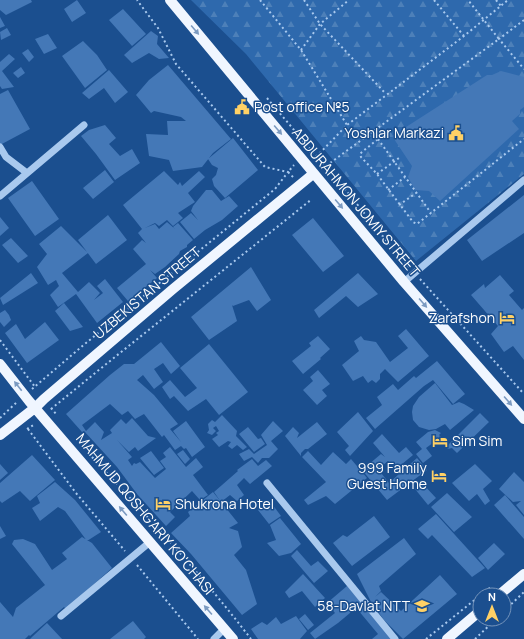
<svg xmlns="http://www.w3.org/2000/svg" width="524" height="639" font-family="Manrope,sans-serif">
  <style>
    .forest { fill: url(#forest-firs) }
    .building { fill: #4478b7 }
    .lines { fill: none; stroke-linecap: round; stroke-linejoin: round }
    .path { stroke: #a9c9ee; stroke-width: 2; stroke-dasharray: 2 3; stroke-linecap: butt }
    .minor { stroke: #a9c9ee; stroke-width: 7 }
    .major { stroke: #f0f6ff; stroke-width: 10 }
    .oneway { fill: #7b9ac1 }
    .labels { text-anchor: middle; stroke-width: 3; stroke-linejoin: round; paint-order: stroke }
    .poi-label { font-size: 14px; fill: #fff; stroke: #1b4f8f; text-anchor: end }
    .street-label { font-size: 14px; fill: #fff; stroke: #1b4f8f }
  </style>
  <defs>
    <pattern id="forest-firs" width="22" height="20" patternUnits="userSpaceOnUse"><rect width="22" height="20" fill="#2e69ad"/><path d="M5 1l3.5 6h-7zM16 11l3.5 6h-7z" fill="#4d80b9"/></pattern>
  </defs>
  <rect width="100%" height="100%" fill="#1b4f8f"/>
  <path class="forest" d="M191,0H524V174L416,261L246,54Z"/>
  <path class="building" d="M0,0H31L32,2L6,15L0,10Z
    M77,0L86,13L72,22L64,9Z
    M123,9L146,34L132,46L109,20Z
    M0,17L5,26L0,28Z
    M7,28L11,35L1,40L0,32Z
    M151,31L158,36L157,44L169,58L159,59L149,53L132,63L124,55Z
    M48,34L57,48L44,54L35,39Z
    M83,41L97,55L107,70L85,88L62,56Z
    M28,49L34,57L29,62L22,53Z
    M9,54L15,59L2,71L14,87L2,89L0,86V62Z
    M168,65L231,139L213,153L202,167L173,171L169,160L149,156L146,134L168,135L167,121H186L181,117L154,111L151,113L136,95L149,80Z
    M21,67L25,73L18,78L13,73Z
    M109,70L128,92L115,103L104,88L89,99L82,93Z
    M501,71L524,77V107L520,110V114L512,121L519,129L440,201L429,191L415,190L408,177L412,166L392,136L487,75H492Z
    M8,90L30,129L0,145V94Z
    M105,125L116,138L109,144L120,156L132,149L140,163L115,180L96,154L81,136L89,130Z
    M233,138L258,170L225,198L214,186L212,179L216,175L218,168L212,165L208,159Z
    M105,170L114,182L93,199L83,188Z
    M164,171L178,185L180,182L182,186L199,171L205,177L188,193L195,202L178,213L183,218L173,226L167,220L159,226L155,223L145,228L155,224L159,229L167,222L175,229L173,227L178,223L193,240L187,245V247L180,251L179,254L165,267L155,274L150,270L157,278L128,301L117,288L146,264L133,249L142,240L146,243L138,233L142,229L123,205Z
    M32,181L59,219L35,236L8,198Z
    M206,190H212L221,201L229,196L238,206L222,220L205,230L194,239L180,222L191,213L198,220L191,211L193,206Z
    M524,195V233L482,261L467,240Z
    M108,215L127,240L96,264L78,240Z
    M0,217L9,228L0,236Z
    M313,218L344,256L323,272L292,235Z
    M61,226L88,253L62,273L78,292L89,282L100,293L94,300L103,293L97,286L105,279L123,302L97,323L76,294L58,307L50,295L59,286L56,280L48,285L37,267L47,254L39,244Z
    M11,238L28,256L18,263L2,245Z
    M251,267L271,300L257,311L249,300L233,306L232,305L237,321L209,340L191,317Z
    M31,273L38,283L3,305L0,298Z
    M358,273L378,294L358,307L346,296L319,318L314,310Z
    M500,275L514,291L509,295L522,310L524,308V360L513,346L504,352L491,334L498,326L471,295L484,284L485,288Z
    M64,303L83,327L70,331L55,311Z
    M5,310L9,315L11,320L4,327L0,322V313Z
    M45,322L59,340L27,363L5,333L16,324L25,339Z
    M406,329L429,356L398,382L385,369L380,374V379L376,383L372,380L368,383L363,376L353,381L342,365L359,351L354,341L361,336L364,340L376,342L390,362L408,348L398,336Z
    M318,336L330,349L320,358L321,359L303,374L292,361L311,346L309,343Z
    M161,342L180,366L171,374L163,363L154,369L163,382L154,389L143,375L137,380L154,395L178,424L170,429L181,442L173,431L186,421L205,447L192,457L186,448L184,449L181,446L175,450L164,435L162,437L144,414L135,419L128,411L122,415L110,404L82,425L86,431L95,422L104,432L101,440L112,433L110,430L121,419L126,424L132,418L148,436L156,438L138,451L135,447L129,452L117,440L132,457L128,460L132,466L134,463L136,464L140,462L155,478L166,469L160,461L166,457L163,453L170,447L186,467L196,458L203,467L193,475L208,495L200,500L192,491L170,512L175,517L166,526L137,494L117,467L84,431L82,432L66,414L110,375L124,364H134Z
    M209,344L248,392L219,415L206,399L188,411L174,396L170,399L162,387L170,380L185,397L197,388L180,368Z
    M437,361L465,394L453,404L433,380L424,386L375,429L366,418L382,405L377,397L393,384L398,390L414,376L416,378Z
    M318,370L330,384L322,390L327,396L317,405L303,390L313,381L310,377Z
    M435,383L452,405L459,402L464,404L474,410L450,430L445,424L436,429L429,430L419,427L413,420L412,412L413,406L419,397Z
    M358,412L373,431L350,456L345,450L349,446L337,432Z
    M480,413L489,422L457,453L452,448L448,449L446,447Z
    M222,415L237,431L236,436L247,447L243,450L237,445L232,449L228,446L231,442L228,441L219,447L212,439L218,435L216,433L219,431L216,426L213,428L216,431L212,435L207,433L209,430L208,424L212,420L215,422Z
    M273,421L283,431L271,441L278,449L269,458H262L258,463L252,457L244,461L239,454L249,449L254,454L267,445L261,435Z
    M317,422L327,434L308,449H305L301,453V456L285,436L293,427L299,433L297,438Z
    M248,427L258,439L261,438L265,444L254,452L239,434Z
    M435,430L441,433L439,435L441,437L426,448L432,456L423,463L416,454L422,449L416,442L428,432Z
    M382,434L399,453L406,447L413,455L396,469L388,461L378,469L389,483L417,458L427,470L387,500L362,470L381,454L385,457L373,443Z
    M183,450L190,459L185,464L177,454Z
    M151,451L164,468L154,475L140,458Z
    M308,451L321,465L333,452L346,464L351,459L367,478L335,504L326,496L308,505L304,500L326,482L302,457Z
    M32,455L55,480L30,501L20,491L2,503L0,501V483Z
    M252,459L258,466L266,460L272,466L250,484L244,478L237,485L244,495L237,501L230,495L221,502L214,492L238,471L237,470Z
    M0,464L8,473L0,480Z
    M475,464L492,481L483,489L490,501L485,505L477,494L469,501L452,483Z
    M514,472L524,482V515L516,505L521,501L513,502L499,489Z
    M55,482L75,500L101,532L87,541L65,511L58,507L40,521L32,508L40,503L37,496Z
    M423,484L436,498L428,505L415,489Z
    M213,492L238,523L229,528L238,531L242,547L234,555L246,570L257,604L242,615L191,554L171,533L190,516L188,512Z
    M447,493L472,517L454,532L431,507Z
    M505,495L524,517V539L494,505Z
    M269,500L281,516L269,524L258,510Z
    M436,514L485,568L472,577L432,535L428,539L418,529Z
    M374,516L390,537L352,566L333,543L343,535L347,537Z
    M280,518L301,544L291,553L279,556L267,543L276,540L270,525Z
    M0,526L6,536L0,539Z
    M82,537L92,543L112,568L66,609L64,607L30,636L29,635L25,639H0V602L13,617L16,608L45,585L12,544L14,540L23,539L35,544L52,570L67,559L62,553Z
    M404,538L416,554L379,586L381,591L375,597L381,592L401,611L440,575L457,594L403,639L384,620L370,600L357,574Z
    M494,543L505,554L488,570L478,558Z
    M297,550L311,566L318,561L328,571L314,583L291,556Z
    M303,574L325,598L315,607L302,591L289,598L285,592Z
    M347,586L393,639H372L378,634L353,604L350,613L338,623L315,639L310,633L335,613L327,603Z
    M305,614L314,625L308,630L299,619Z
    M296,616L307,631L300,639H258L251,629L262,622L267,625L276,617L281,624Z
    M133,621L146,637L144,639H110Z
    M47,623L62,639H30L33,636Z"/>
  <g class="lines">
    <path class="path" d="M260,0L301,50L347,125
      M304,0L320,24L386,94
      M434,0L464,36
      M496,0L501,6
      M524,20L499,39L524,69
      M301,50L320,24L349,0
      M267,98L311,150
      M373,131L378,139L362,152L360,154L361,157L377,174L413,222L417,224L524,139
      M378,139L431,213
      M309,152L311,150L326,166L499,39L468,0
      M316,157L347,125L464,36L508,0
      M332,173L389,244L409,267
      M377,174L399,158
      M293,177L288,172L294,165
      M388,190L405,177
      M399,205L416,193
      M420,279L524,394
      M0,340L35,387
      M32,389L86,343L275,189L288,172L265,167L176,64L158,28L137,0
      M51,408L57,415
      M51,409L105,365L312,199
      M0,418L17,402
      M27,429L35,424
      M28,429L76,493L125,551
      M92,457C147,516 202,575 251,639
      M137,565L198,639
      M504,611L524,592
      M426,639L492,586
      M475,639L496,619"/>
    <path class="minor" d="M0,147L6,157L27,173
      M0,196L84,125
      M404,282L524,180
      M267,483L395,639
      M61,616L150,542
      M214,639L224,629"/>
    <path class="major" d="M170,0L404,282L524,419
      M0,364L29,401L233,639
      M0,435L36,407L44,399L173,289L313,174
      M499,595L524,574
      M447,639L480,611"/>
  </g>
  <defs><path id="oneway-solid" d="M-6-.8H1V-3.2L6.5 0L1 3.2V.8H-6Z"/></defs>
  <g class="oneway">
    <use href="#oneway-solid" transform="translate(195 30) rotate(50)"/>
    <use href="#oneway-solid" transform="translate(278 130) rotate(50)"/>
    <use href="#oneway-solid" transform="translate(339 204) rotate(50)"/>
    <use href="#oneway-solid" transform="translate(423 303) rotate(49)"/>
    <use href="#oneway-solid" transform="translate(18 386) rotate(-128)"/>
    <use href="#oneway-solid" transform="translate(508 401) rotate(49)"/>
    <use href="#oneway-solid" transform="translate(123 511) rotate(-130)"/>
    <use href="#oneway-solid" transform="translate(208 610) rotate(-131)"/>
  </g>
  <defs>
    <g id="civic-bare" transform="scale(1.2)"><path d="M-.6-6.5H3V-4.5H.6V-3L4-1V1h2V6H-6V1h2V-1L-.6-3ZM-1.2 2.5V6h2.4V2.5Z" fill="#ffd166" stroke="#1b4f8f" stroke-width="2.5" paint-order="stroke"/></g>
    <g id="hotel-bare" transform="scale(1.2)"><path d="M-6-4.5h1.5V1H6V5H4.5V3h-9V5H-6ZM-4 0a1.8 1.8 0 1 1 3.6 0ZM.5 0V-2.5h3Q6-2.5 6 0Z" fill="#ffd166" stroke="#1b4f8f" stroke-width="2.5" paint-order="stroke"/></g>
    <g id="school-bare" transform="scale(1.2)"><path d="M0-5L7-2L0 1L-7-2ZM-4 1L0 2.5L4 1V4Q0 6-4 4Z" fill="#ffd166" stroke="#1b4f8f" stroke-width="2.5" paint-order="stroke"/></g>
  </defs>
  <g fill-rule="evenodd">
    <use href="#civic-bare" x="242" y="107"/>
    <use href="#civic-bare" x="456" y="133"/>
    <use href="#hotel-bare" x="507" y="318"/>
    <use href="#hotel-bare" x="440" y="441"/>
    <use href="#hotel-bare" x="439" y="476"/>
    <use href="#hotel-bare" x="163" y="504"/>
    <use href="#school-bare" x="422" y="606"/>
  </g>
  <g class="labels">
    <g class="poi-label">
      <text x="254" y="112" text-anchor="start">Post office №5</text>
      <text x="444" y="138">Yoshlar Markazi</text>
      <text x="495" y="323">Zarafshon</text>
      <text x="452" y="446" text-anchor="start">Sim Sim</text>
      <text x="427" y="473">999 Family<tspan x="427" dy="16">Guest Home</tspan></text>
      <text x="175" y="509" text-anchor="start">Shukrona Hotel</text>
      <text x="410" y="611">58-Davlat NTT</text>
    </g>
    <g class="street-label">
      <text transform="translate(356 202) rotate(50)" y="5">ABDURAHMON JOMIY STREET</text>
      <text transform="translate(147 293) rotate(-40)" y="5">UZBEKISTAN STREET</text>
      <text transform="translate(145 514) rotate(50)" y="5">MAHMUD QOSHG'ARIY KO'CHASI</text>
    </g>
  </g>
  <g transform="translate(492 607)"><circle r="19" fill="#1b4f8f" stroke="#7695bc"/>
  <path d="M0-3L7 15L0 10L-7 15Z" fill="#ffd166"/>
  <text y="-6" font-size="11" font-weight="bold" text-anchor="middle" fill="#ffffff">N</text>
  </g>
</svg>
